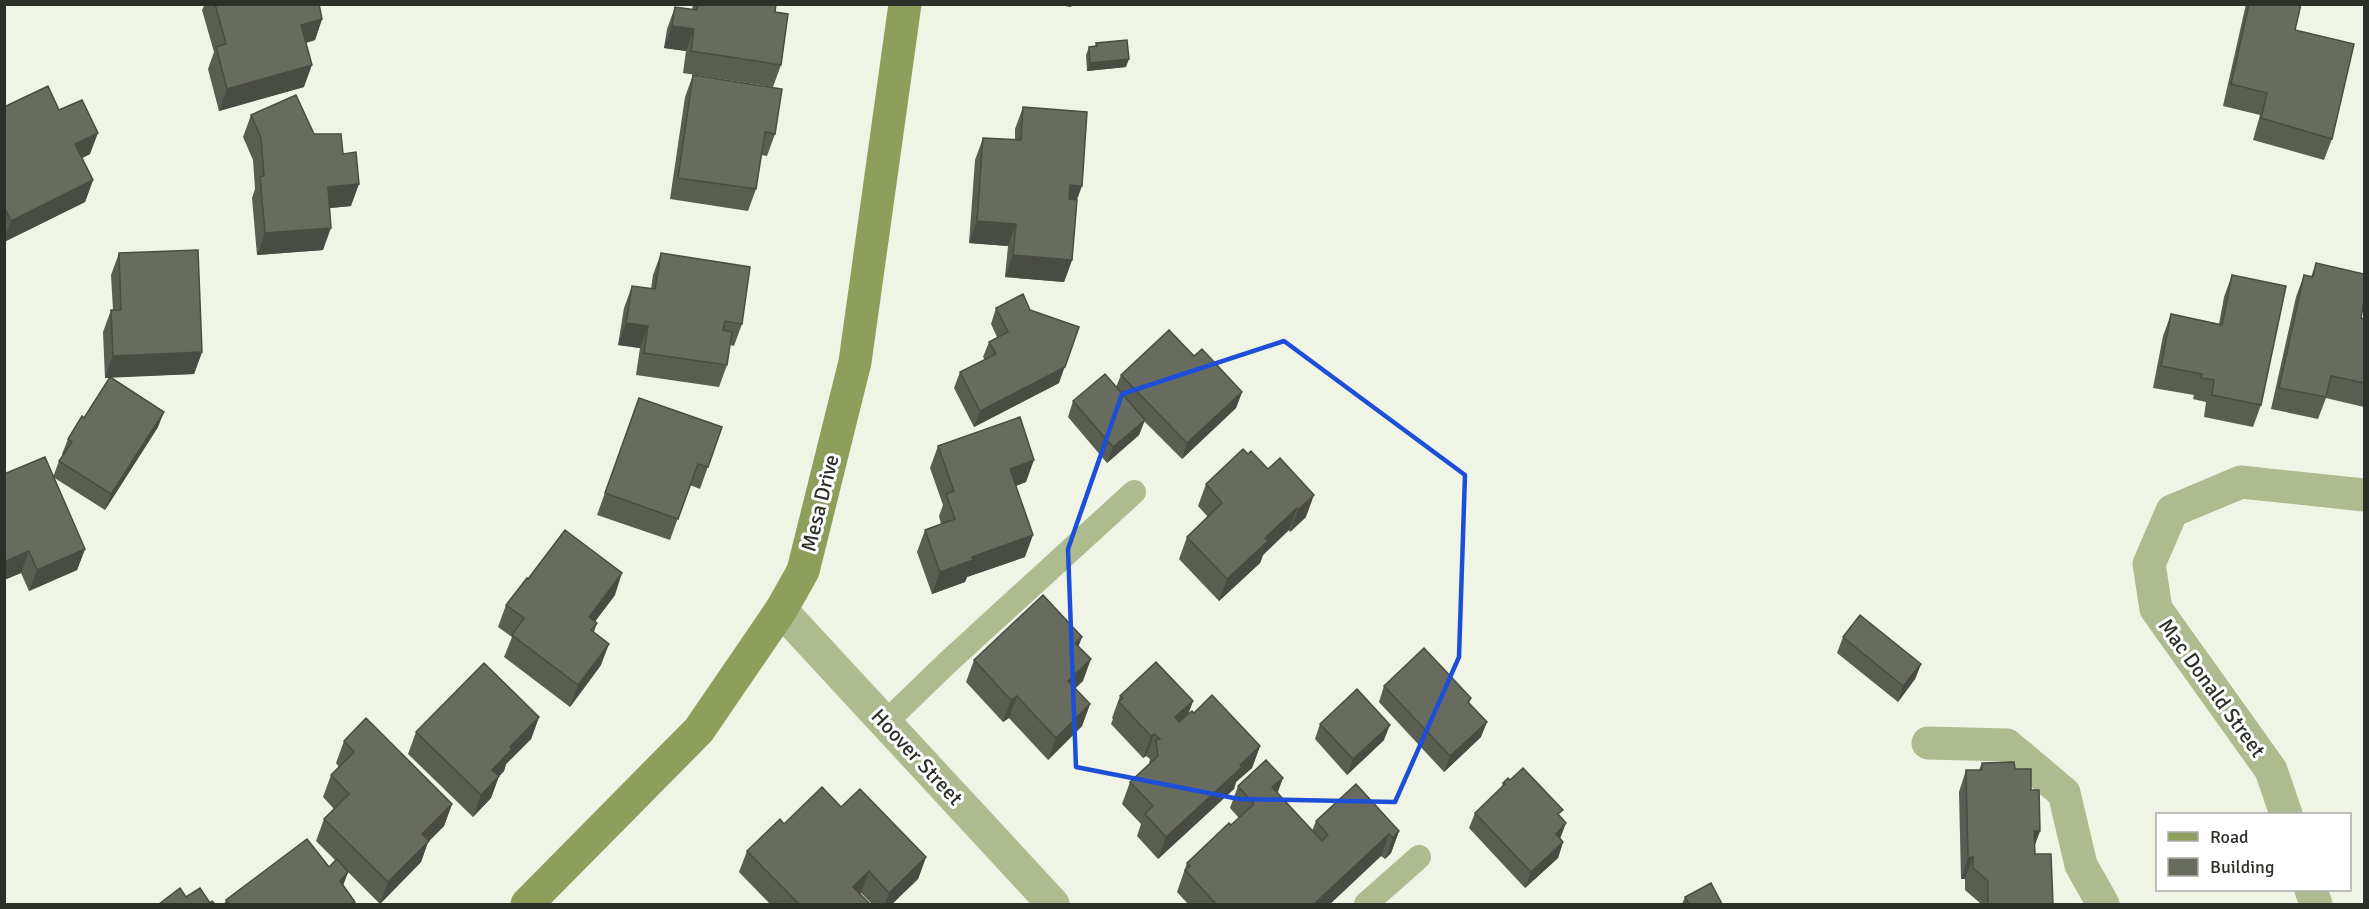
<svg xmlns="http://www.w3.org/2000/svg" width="2369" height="909" font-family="Signika,sans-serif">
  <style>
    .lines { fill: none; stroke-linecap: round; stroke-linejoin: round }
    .service { stroke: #aebb8e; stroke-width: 24 }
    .minor { stroke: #aebb8e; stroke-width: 33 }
    .tertiary { stroke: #aebb8e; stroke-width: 33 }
    .secondary { stroke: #8e9f5b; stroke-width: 33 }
    .wall { fill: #595d52 }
    .shaded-wall { fill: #494c42 }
    .building { fill: #686c5f; stroke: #494c42; stroke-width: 1.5 }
    .marked { fill: none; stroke: #1d4ed8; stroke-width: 4.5; stroke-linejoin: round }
    .labels { text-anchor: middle; stroke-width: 6; stroke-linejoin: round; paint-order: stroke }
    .street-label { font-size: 21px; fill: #2d2f29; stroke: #fff }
  </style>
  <rect width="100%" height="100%" fill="#eff4e4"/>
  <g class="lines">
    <path class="service" d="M885,723L947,663L1134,492
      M1366,904L1419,857"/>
    <path class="minor" d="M781,610L1053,904
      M1928,743L2007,745L2064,793L2081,865L2103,904"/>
    <path class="tertiary" d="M2286,814L2271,770L2156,609L2149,564L2172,511L2241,482L2364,495
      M2311,890L2316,904"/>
    <path class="secondary" d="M527,904L699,730L781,610L803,571L855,362L905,4"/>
  </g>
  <path class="wall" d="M205,4H319L322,19L315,40L306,43L304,87L219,111L208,69L214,52L202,10Z
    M693,4H776L775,12L781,65L773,87L683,73L686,51L664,48L667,29L675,7L692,10Z
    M2246,4H2301L2295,30L2332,139L2324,160L2253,140L2260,115L2223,106Z
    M1096,43L1126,67L1087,71L1086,55L1089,47L1095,46Z
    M693,75L775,134L767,156L761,155L756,189L748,211L670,199L685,97Z
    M4,107L59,110L90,154L82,158L93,180L85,202L4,242Z
    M1023,107L1077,200L1072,260L1064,282L1005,277L1008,246L969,243L975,160L983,138L1015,140V129Z
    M251,115L314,134L343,154L351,206L330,208L323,250L257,255L252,198L255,189L253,160L243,137Z
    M119,253L202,352L194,374L110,377L158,427L105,510L53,477L85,549L77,570L29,591L21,573L4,580V474L53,477L59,461L63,455L62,454L68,439L84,418L110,378H105L103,332L111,310H113L111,275Z
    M661,253L742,324L734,346L730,345L727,365L719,387L636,375L640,348L618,345L624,308L632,286L651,289L653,275Z
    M2316,263L2361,318L2364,319V407L2326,398L2318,419L2271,409L2296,297L2304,275L2311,277Z
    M2232,275L2261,405L2253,427L2204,417L2206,402L2193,399L2194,395L2153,388L2163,336L2171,314L2219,324L2224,297Z
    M996,308L1059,383L974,427L954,388L960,372L985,360L983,357L989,342L997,337L991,324Z
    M1194,356L1242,392L1236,408L1182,459L1144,421L1139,435L1107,463L1068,417L1073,401L1116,387L1121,375Z
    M639,398L722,427L700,489L690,485L670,540L597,515Z
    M938,446L1026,482L1016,486L1025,557L967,577L965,582L932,594L917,552L925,530L941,524L939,516L943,505L930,468Z
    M1248,454L1268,469L1306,517L1290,532L1289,530L1263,555L1260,563L1219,601L1179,559L1187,537L1208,517L1198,506L1206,484Z
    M528,579L615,595L595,621L597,623L594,632L601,665L570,707L504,657L512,637L498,627L506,605Z
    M1843,637L1921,664L1915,679L1898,702L1837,653Z
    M1078,647L1083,681L1075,688L1090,704L1082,726L1048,760L1009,718L1003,722L966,682L974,660Z
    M1384,686L1471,698L1469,703L1481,737L1444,772L1379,702Z
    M1120,696L1193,701L1188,714L1194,713L1260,746L1252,768L1236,782L1234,789L1158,859L1137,836L1141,824L1122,804L1130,782L1149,764L1150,759L1146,756L1143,758L1111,724L1113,719L1112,718Z
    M539,717L531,739L506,764L504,771L499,776L491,798L473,817L408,754L416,732Z
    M1320,724L1384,740L1347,775L1315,739Z
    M344,741L452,804L444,826L428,842L421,862L380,904L348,872L343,885L355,902L353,904H224L226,900L329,867L335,860L316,841L324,819L334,809L323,797L331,775L339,767L336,763Z
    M1982,763L2015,769L2031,790L2040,831L2034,846L2035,854L2053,904H1980V903L1965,890V879H1961L1959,792L1966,770H1979Z
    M1503,783L1560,817V839L1563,842L1558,858L1525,888L1469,828L1475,813L1501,789Z
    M1238,786L1277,793L1312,831L1316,821L1399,831L1391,853L1385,859L1381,856L1330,904H1188L1177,892L1187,863L1239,818L1230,808Z
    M841,807L926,857L918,879L892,904H872L861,893L860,894L870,904H770L739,872L747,851L784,824Z
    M1685,897L1722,904H1682Z"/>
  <path class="shaded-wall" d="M1053,4H1072L1071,7Z
    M322,19L315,40L293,46L301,25Z
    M672,26L694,29L686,51L664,48Z
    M1129,59L1126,67L1087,71L1090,63Z
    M312,65L304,87L219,111L227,89Z
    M98,133L90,154L67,166L75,144Z
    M93,180L85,202L4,242V239L11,221Z
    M359,184L351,206L320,209L328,187Z
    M1070,185L1082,186L1074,208L1062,207Z
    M977,221L1016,224L1008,246L969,243Z
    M331,228L323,250L257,255L265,233Z
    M1013,255L1072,260L1064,282L1005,277Z
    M626,323L648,326L640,348L618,345Z
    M1079,327L1059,383L974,427L980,411Z
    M202,352L194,374L105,378L113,356Z
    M1242,392L1236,408L1182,459L1187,443Z
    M164,412L158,427L105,510L111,494Z
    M1145,420L1139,435L1107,463L1113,447Z
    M1034,460L1026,482L1002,491L1010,469Z
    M1314,495L1306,517L1290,532L1298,510Z
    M1297,508L1289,530L1263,555L1260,563L1219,601L1227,579L1265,538Z
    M1033,535L1025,557L967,577L965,582L932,594L940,572L972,557Z
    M85,549L77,570L29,591L37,570Z
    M29,551L21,573L4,580V562Z
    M622,573L615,595L582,639L589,617Z
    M1082,637L1074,659L1075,643Z
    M609,644L601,665L570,707L578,685Z
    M1091,659L1083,681L1060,703L1068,681Z
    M1921,664L1915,679L1898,702L1903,686Z
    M1017,696L1009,718L1003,722L1011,700Z
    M1193,701L1185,723L1167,739L1175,717Z
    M1090,704L1082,726L1048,760L1056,738Z
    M539,717L531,739L506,764L504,771L485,791L499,776L491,798L473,817L481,795L492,770L510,747Z
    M1487,722L1481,737L1444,772L1450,756Z
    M1390,725L1384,740L1347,775L1353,759Z
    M1154,734L1146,756L1143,758L1151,736Z
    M1260,746L1252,768L1236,782L1234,789L1158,859L1166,837Z
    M1283,778L1275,800L1272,787Z
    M452,804L444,826L428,842L421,862L380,904L388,882L422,834Z
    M1566,823L1560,839L1556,834Z
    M1399,831L1391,853L1385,859L1393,838Z
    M2034,831H2040L2032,853Z
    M1389,834L1381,856L1330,904H1314Z
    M1563,842L1558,858L1525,888L1531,872Z
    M926,857L918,879L892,904H885L889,893Z
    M1973,857L1965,879H1961L1968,858Z
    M869,871L861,893L850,904L853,887Z
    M348,872L340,894V881Z"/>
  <path class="building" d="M215,4H319L322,19L301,25L312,65L227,89L216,47L226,44Z
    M698,4H776L775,12L788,14L781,65L691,51L694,29L672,26L675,7L697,10Z
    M2249,4H2301L2295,30L2354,44L2332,139L2261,118L2267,93L2231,84Z
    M1127,40L1129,59L1090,63L1089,47L1097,46L1096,43Z
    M693,75L782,89L775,134L765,132L756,189L678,178Z
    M48,86L59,110L82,100L98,133L75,144L93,180L11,221L4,207V107Z
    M296,95L314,134H341L343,154L356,152L359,184L328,187L331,228L265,233L260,177L264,176L261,138L251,115Z
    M1023,107L1087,112L1082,186L1070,185L1069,199L1077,200L1072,260L1013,255L1016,224L977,221L983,138L1021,140Z
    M198,250L202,352L113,356L111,310H121L119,253Z
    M661,253L750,267L742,324L725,321L723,330L732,332L727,365L644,353L648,326L626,323L632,286L655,289Z
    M2316,263L2364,274V301L2361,318L2364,319V383L2331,376L2326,397L2279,388L2304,275L2313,277Z
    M2232,275L2286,286L2261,405L2212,395L2214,380L2201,378L2202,374L2161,366L2171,314L2222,325Z
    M1023,294L1030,310L1079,327L1065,367L980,411L960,372L996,354L989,342L1008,332L996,308Z
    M1169,330L1194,356L1202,349L1242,392L1187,443L1121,375Z
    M1105,374L1145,420L1113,447L1073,401Z
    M110,377L164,412L111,494L59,461L72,442L68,439L82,416L84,418Z
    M639,398L722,427L708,467L698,464L678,519L605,493Z
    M1020,417L1034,460L1010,469L1033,535L972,557L973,560L940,572L925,530L955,519L946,494L954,491L938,446Z
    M1243,449L1248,454L1251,451L1268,469L1280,458L1314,495L1298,510L1297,508L1265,538L1268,541L1227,579L1187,537L1222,503L1206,484Z
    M45,457L85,549L37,570L29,551L4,562V474Z
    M565,530L622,573L589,617L597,623L591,630L609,644L578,685L512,635L524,618L506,605L527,578L528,579Z
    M1043,595L1082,637L1075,643L1091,659L1068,681L1090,704L1056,738L1017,696L1011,700L974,660Z
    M1860,615L1921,664L1903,686L1843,637Z
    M1424,648L1471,698L1468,702L1487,722L1450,756L1384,686Z
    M1156,662L1193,701L1175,717L1179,722L1192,711L1194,713L1212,695L1260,746L1240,765L1242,767L1166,837L1145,814L1153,806L1130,782L1158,756L1156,740L1160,739L1154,734L1151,736L1119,702L1123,698L1120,696Z
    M484,663L539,717L510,747L512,749L492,770L499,776L481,795L416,732Z
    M1357,689L1390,725L1353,759L1320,724Z
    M366,718L452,804L422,834L429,841L388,882L324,819L349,794L331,775L354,752L344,741Z
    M1266,760L1283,778L1272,787L1322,841L1328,835L1316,821L1356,784L1399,831L1393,838L1389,834L1314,904H1216L1185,870L1190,866L1187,863L1229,823L1231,825L1254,804L1238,786Z
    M2014,762L2015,769H2031V790H2039L2040,831H2034L2035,854H2051L2053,904H1988V881L1973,868V857L1968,858L1966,770H1982V763Z
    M1523,768L1563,810L1558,814L1566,823L1556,834L1563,842L1531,872L1475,813L1505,784L1503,783L1508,778L1510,780Z
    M822,787L841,807L860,789L926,857L889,893L869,871L853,887L870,904H799L747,851L780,819L784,824Z
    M307,839L329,867L337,859L348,872L340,881L355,902L351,904H229L226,900Z
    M1711,883L1722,904H1689L1685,897Z
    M180,888L186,897L200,888L210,903L212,901L215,904H159Z"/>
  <path class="marked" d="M1284,341L1465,475L1459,657L1395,802L1239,799L1076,767L1068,549L1122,394Z"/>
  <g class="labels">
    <g class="street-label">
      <text transform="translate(820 503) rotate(-76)" y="7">Mesa Drive</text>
      <text transform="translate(2212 688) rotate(54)" y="7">Mac Donald Street</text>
      <text transform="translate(917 757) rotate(47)" y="7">Hoover Street</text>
    </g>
  </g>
  <rect width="2369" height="909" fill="none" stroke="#2d2f29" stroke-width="12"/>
  <rect x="2156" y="813" width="195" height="78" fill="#ffffff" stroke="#abaca9" stroke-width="1.5"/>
  <rect x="2168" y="832" width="30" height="9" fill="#8e9f5b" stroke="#abaca9" stroke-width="1.5"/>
  <text x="2210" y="843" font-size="18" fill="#2d2f29">Road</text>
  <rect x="2168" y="858" width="30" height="18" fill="#686c5f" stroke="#abaca9" stroke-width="1.5"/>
  <text x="2210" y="873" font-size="18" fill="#2d2f29">Building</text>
</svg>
